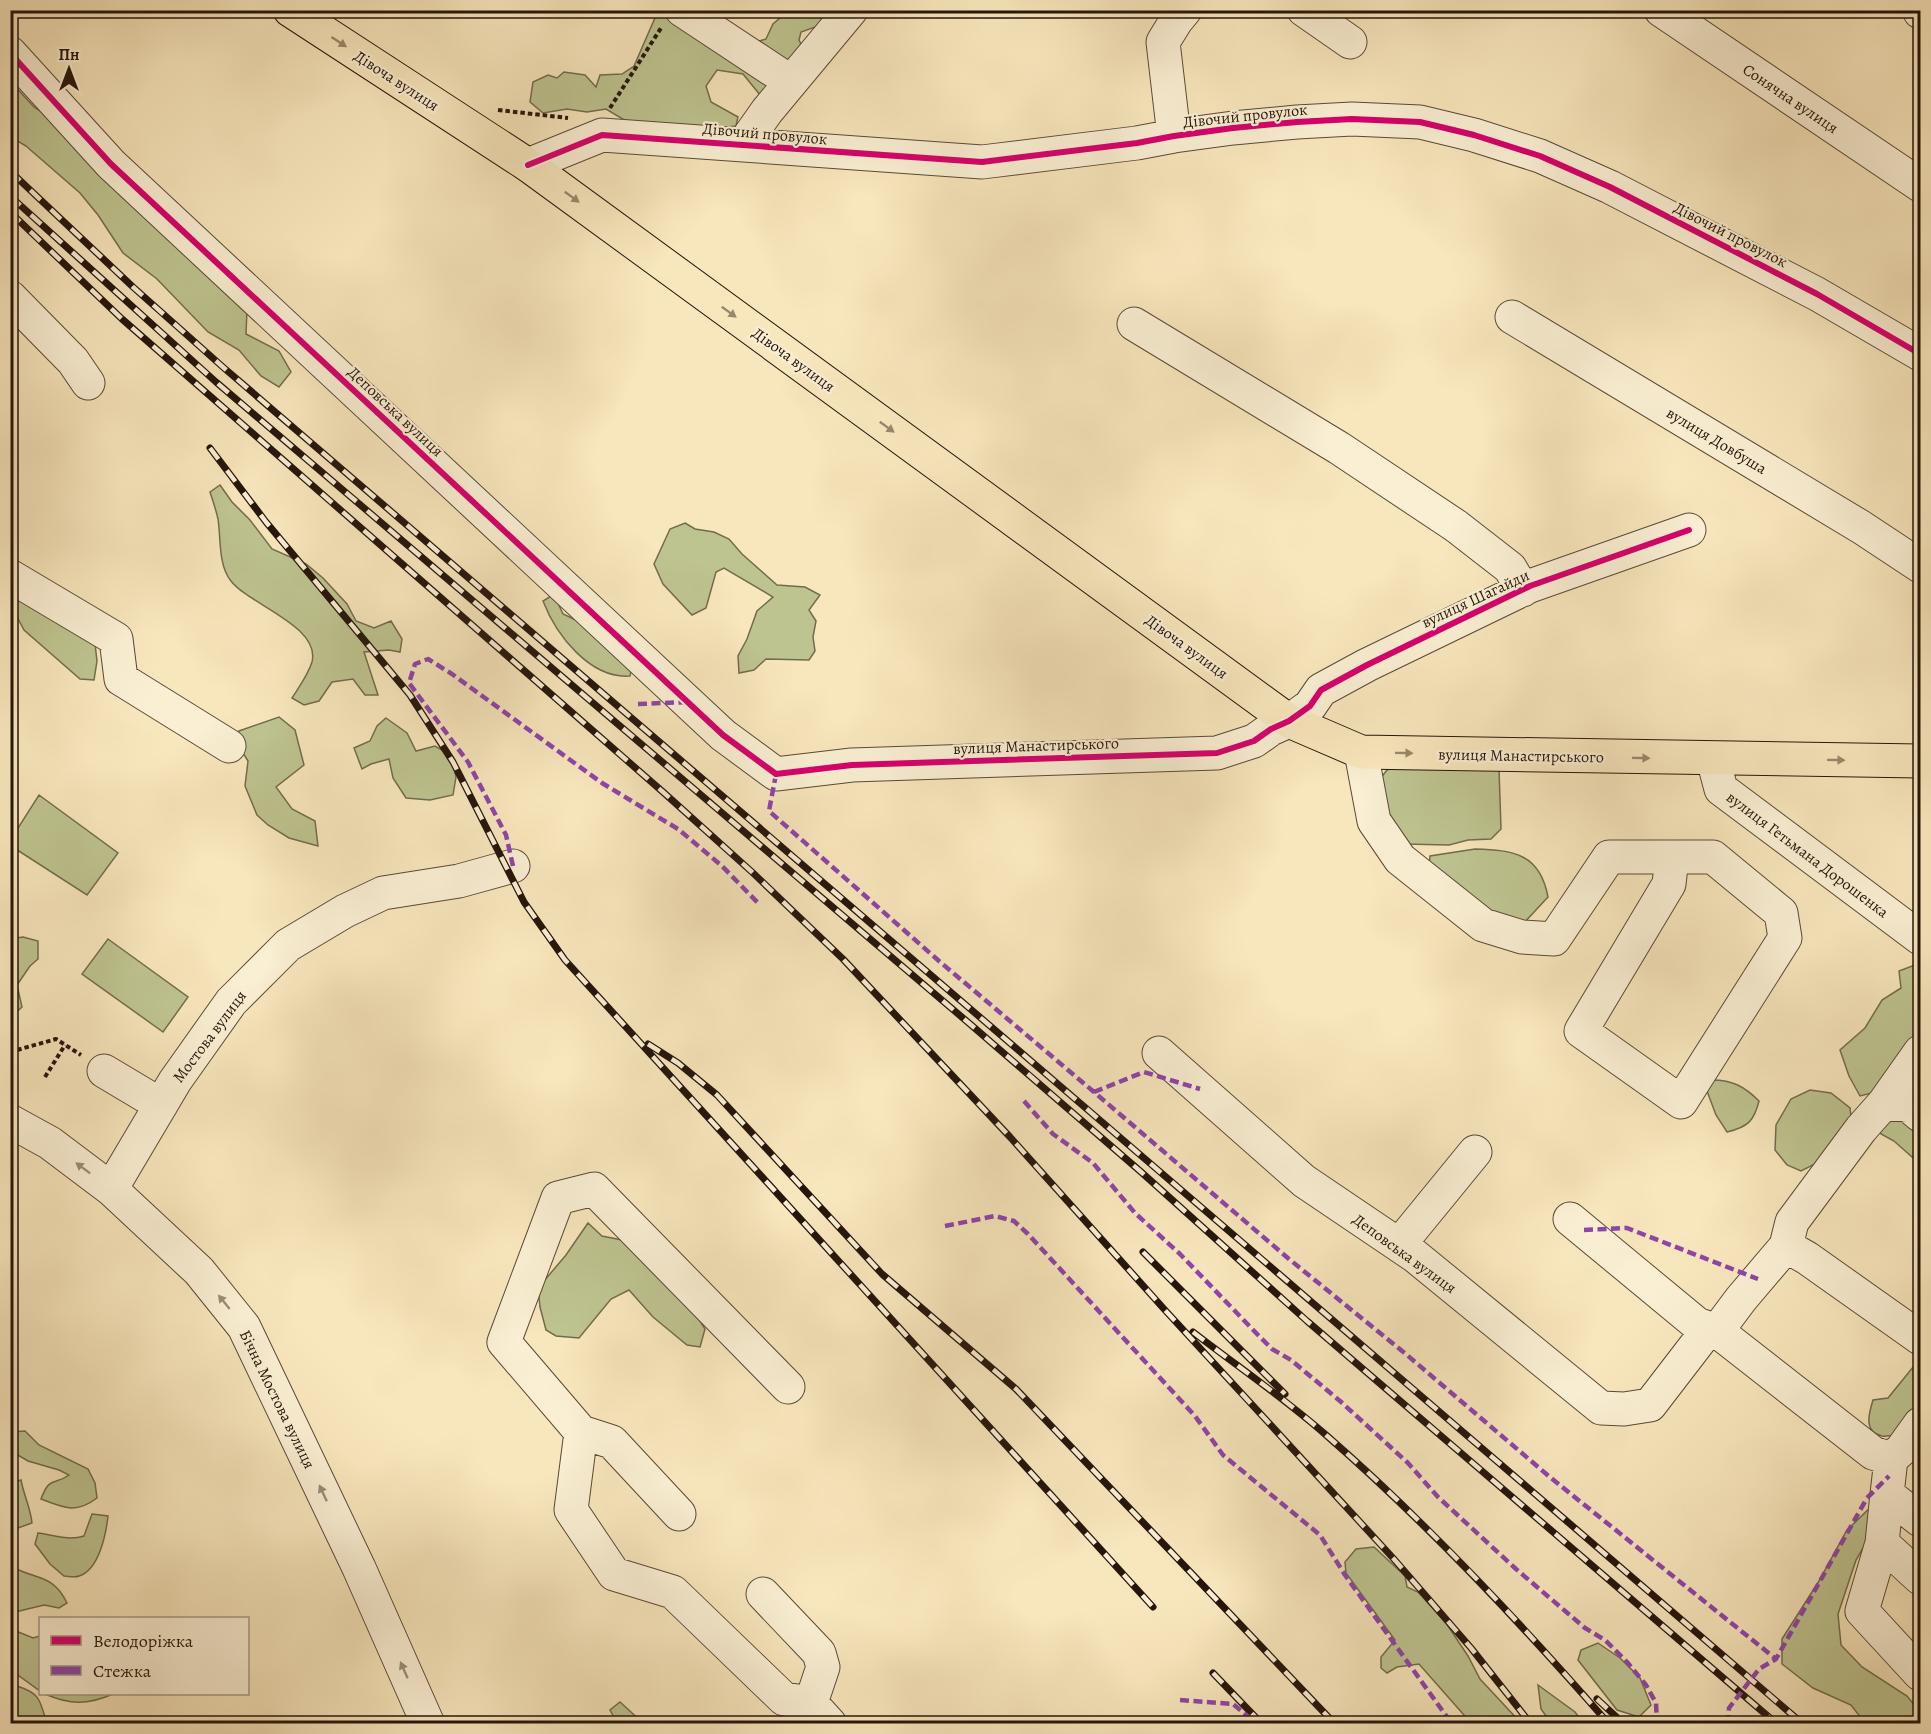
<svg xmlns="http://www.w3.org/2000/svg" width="1931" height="1734" font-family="Alegreya,serif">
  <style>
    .green { fill: #bec490; stroke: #726c4e; stroke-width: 1.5 }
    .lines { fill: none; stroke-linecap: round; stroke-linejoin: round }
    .minor-casing { stroke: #5a4937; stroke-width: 35 }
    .major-casing { stroke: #25150b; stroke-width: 35 }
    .path { stroke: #25150b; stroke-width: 4; stroke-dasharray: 4.5 3; stroke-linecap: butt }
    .minor { stroke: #faefd3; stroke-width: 33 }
    .major { stroke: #f8e6bc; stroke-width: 33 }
    .rail-casing { stroke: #25150b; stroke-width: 7 }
    .rail { stroke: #faefd3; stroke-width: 4.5; stroke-dasharray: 14; stroke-linecap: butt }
    .quiet { stroke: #8e44ad; stroke-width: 4.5; stroke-dasharray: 9 4.5; stroke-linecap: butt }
    .cycleway-casing { stroke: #faefd3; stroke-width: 10 }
    .cycleway { stroke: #d6006c; stroke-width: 6 }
    .oneway { fill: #99886c }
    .oneway2 { fill: #9a8d79 }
    .labels { text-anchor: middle; stroke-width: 4.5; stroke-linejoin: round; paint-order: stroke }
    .street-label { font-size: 16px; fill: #25150b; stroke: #faefd3 }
  </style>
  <rect width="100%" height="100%" fill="#f8e6bc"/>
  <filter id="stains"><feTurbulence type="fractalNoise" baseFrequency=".00333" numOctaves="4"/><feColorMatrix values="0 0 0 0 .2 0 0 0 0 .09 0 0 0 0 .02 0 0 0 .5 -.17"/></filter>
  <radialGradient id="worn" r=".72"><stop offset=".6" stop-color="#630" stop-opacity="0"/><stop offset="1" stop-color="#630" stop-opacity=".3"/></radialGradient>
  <path class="green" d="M658,11H689L744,46L766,39L773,24L788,11H832L838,19L801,32L799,40L807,57L765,101L743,74L717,70L706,86L711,102L738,117L736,126L717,128L631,124L606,109L587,112L567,109L543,113L530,102L533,82L548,75L557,78L564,72L585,75L596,87L600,75L622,74L634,66Z
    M10,81L34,107L70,130L247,309L246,334L279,351L291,372L279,387L261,376L239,350L208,332L157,279L123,253L98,215L80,193L26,146L11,137Z
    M220,485L232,502L250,520L272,549L306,564L323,578L347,604L356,621L374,628L391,621L402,639L400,652L389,650L364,652L378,695H365L353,679L332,682L319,701L304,705L292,698C299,687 308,675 312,662C321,626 248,604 231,581C218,565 221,538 218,519C216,510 213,501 210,492Z
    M685,523L695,529L714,532L729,539L742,554L777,585L805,587L820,595L809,610L816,621L813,637L815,651L809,660L766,659L754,670L739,673L738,656L747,639L757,611L773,597L724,568L716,572L706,608L692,615L663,584L654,564L670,529Z
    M28,588L94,635L97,661L94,680L80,679L24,630L15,613L17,603Z
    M551,596L557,601L563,614L578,621L633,662L630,676C590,679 556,635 543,601Z
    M279,717L295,730L304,765L276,787L292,809L315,821L318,846L289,838L268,825L257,815L245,786L248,761L233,737L239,731Z
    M386,718L407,733L416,751L435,746L451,755L456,777L453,795L430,800L406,798L393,778L389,759L371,764L362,769L354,748L370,741L377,726Z
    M1400,765L1499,769L1501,829L1491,839L1468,840L1449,845L1404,844L1373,788L1387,770Z
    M39,795L118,853L87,895L11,846V839Z
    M1475,849C1514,850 1540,854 1548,897L1521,926L1505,925L1429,865L1430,856Z
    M23,937L38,941V959L30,966L17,985L22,1007L11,1017V939Z
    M108,939L188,997L163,1032L82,974Z
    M1920,963V1064L1904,1085L1860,1096L1849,1076L1840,1050L1865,1028L1882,1000L1901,988L1899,971Z
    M1712,1080C1733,1080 1745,1087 1759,1101C1754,1121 1748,1127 1727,1132L1716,1115L1707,1091Z
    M1810,1090L1831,1093L1850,1108L1852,1125L1819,1162L1801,1171L1787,1165L1775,1150L1776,1125L1791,1099Z
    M1880,1112L1920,1122V1164L1894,1141L1881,1134L1874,1123Z
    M588,1223L602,1236L637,1243L691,1306L705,1329L700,1347L687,1345L653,1317L629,1290L611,1299L579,1338L556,1336L546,1330L540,1307L538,1288L566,1255Z
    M1920,1354V1453C1913,1447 1906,1440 1897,1436C1892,1434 1888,1437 1882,1436C1863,1432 1869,1413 1873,1400L1888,1398L1918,1361Z
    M25,1431L39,1445L88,1469L95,1483L97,1498C76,1514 64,1508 41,1499C50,1475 54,1486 69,1475L59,1470L28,1461L11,1451V1432Z
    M21,1480C24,1496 30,1506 32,1523L18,1528L11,1525V1483Z
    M1873,1505L1869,1538L1856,1560L1838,1614L1841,1645L1862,1667L1907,1696L1920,1712V1723H1865L1851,1705L1813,1688L1782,1664V1639L1819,1581L1847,1530Z
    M92,1514L108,1516C106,1534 99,1570 79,1576C75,1578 68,1576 64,1576L50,1564L35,1544L38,1533C54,1535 68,1541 84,1536Z
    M1374,1547L1405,1576L1407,1587L1418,1592L1446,1623L1468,1656L1480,1679L1521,1723H1471L1419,1664L1397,1667L1387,1673L1381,1668V1657L1395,1640L1346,1573L1345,1562L1356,1549Z
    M11,1566C34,1580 53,1573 67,1603L59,1608L44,1605L11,1613Z
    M11,1629L33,1638L40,1636V1691L11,1670Z
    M1598,1643L1620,1658L1640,1678L1651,1705L1639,1717L1617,1710L1578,1660L1581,1650Z
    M1538,1685L1575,1712L1583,1723H1551L1541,1709Z
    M17,1686C39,1693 40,1699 46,1721L49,1723H25L11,1721V1688Z
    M45,1694H113C88,1705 70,1705 45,1694Z
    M620,1702L643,1723H617L610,1710Z"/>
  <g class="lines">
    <g class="minor-casing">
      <path id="minor" d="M682,10L791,82
        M1304,10L1350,42
        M1661,10L1920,185
        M1919,10L1920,12
        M10,53L111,164L723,735L776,774L852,765L1217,753L1254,741L1271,729L1289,721L1310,706L1321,690L1367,665L1530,586L1689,530
        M1174,136L1163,42L1176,21L1185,10
        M743,145L767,111L851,10
        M528,165L602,135L982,162L1137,143L1174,136L1233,128L1297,122L1352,119L1420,122L1474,135L1540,156L1610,187L1817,294L1920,354
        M10,297L73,361L88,383
        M1512,317L1861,527L1920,566
        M1134,324L1339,448L1456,526L1510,568L1523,590
        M10,576L116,639L121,679L229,746
        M1361,752L1374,821L1400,859L1483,925L1522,937L1554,939L1609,857H1713L1781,913L1785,938L1681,1102L1581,1031L1669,884L1672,857
        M1713,759L1721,789L1920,938
        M1159,1053L1304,1181L1415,1256L1601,1408L1624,1409L1650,1405L1703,1336L1717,1331L1741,1299L1786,1246L1792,1222L1861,1129L1884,1103L1920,1052
        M104,1071L161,1105
        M1884,1103L1908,1105L1920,1115
        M10,1121L50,1143L111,1189L199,1271L244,1327L359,1568L428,1724
        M111,1189L175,1081L231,1002L288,945L345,911L383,893L459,881L513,866
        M1570,1219L1697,1324L1717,1331L1873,1453L1891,1459
        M1399,1245L1475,1152
        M1786,1246L1807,1258L1920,1338
        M788,1387L594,1189L558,1198L504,1342L581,1432L571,1510L614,1574L673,1592L784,1699L811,1703
        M1920,1424L1902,1449L1891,1459L1887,1494L1920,1520
        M581,1432L612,1442L679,1514
        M1887,1494L1882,1543L1862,1611L1920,1674
        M1882,1543L1920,1578
        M763,1594L819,1653L823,1667L811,1703L830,1724"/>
    </g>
    <g class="major-casing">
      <path id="major" d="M290,10L528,165L1289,721L1361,752L1920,761"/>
    </g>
    <path class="path" d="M610,108L661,28
      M498,110L568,118
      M10,1052L56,1039L81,1055
      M45,1077L65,1045"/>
    <use href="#minor" class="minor"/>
    <use href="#major" class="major"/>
    <g class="rail-casing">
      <path id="rail" d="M10,171L133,287L224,368L1803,1724
        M10,196L216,382L970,1024L1140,1171L1307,1321L1777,1724
        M10,212L122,319L663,792L752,872L843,959L1010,1137L1164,1309L1393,1558L1471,1648L1531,1724
        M210,448L266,522L410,695L453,762L524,902L565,960L1153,1607
        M648,1044L678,1063L717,1095L882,1274L1016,1389L1335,1724
        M1143,1252L1285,1394
        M1193,1332C1237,1366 1284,1398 1326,1435C1427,1523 1521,1623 1609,1724
        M1213,1673L1262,1724
        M1597,1699L1624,1724"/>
    </g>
    <use href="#rail" class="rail"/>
    <path class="quiet" d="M638,704L688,702
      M776,774L769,811L939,961L1094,1092L1289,1259L1407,1355L1551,1478L1776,1659
      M513,866L506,835L468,762L409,683L415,664L428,659L452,674L602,783L678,829L722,866L758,903
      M1094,1092L1144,1072L1200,1089
      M1024,1101L1053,1134L1093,1163L1135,1213L1180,1254L1259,1336L1272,1349L1291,1360L1340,1401L1408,1463L1438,1497L1516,1569L1585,1628L1605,1640L1627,1662L1646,1685L1656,1703L1657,1724
      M945,1226L995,1216L1014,1221L1028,1234L1195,1416L1223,1455L1320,1535L1345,1575L1452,1724
      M1584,1230L1627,1228L1758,1279
      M1180,1700L1233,1704L1257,1724
      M1728,1724L1729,1708L1759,1669L1776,1659L1867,1498L1889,1476"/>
    <g class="cycleway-casing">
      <path id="cycleway" d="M10,53L111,164L723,735L776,774L852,765L1217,753L1254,741L1271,729L1289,721L1310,706L1321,690L1367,665L1530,586L1689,530
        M528,165L602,135L982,162L1137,143L1174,136L1233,128L1297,122L1352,119L1420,122L1474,135L1540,156L1610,187L1817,294L1920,354"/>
    </g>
    <use href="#cycleway" class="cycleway"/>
  </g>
  <defs><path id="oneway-solid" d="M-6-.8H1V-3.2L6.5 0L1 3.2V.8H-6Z" transform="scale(1.5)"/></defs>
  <g class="oneway">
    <use href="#oneway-solid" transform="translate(339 42) rotate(33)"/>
    <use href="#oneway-solid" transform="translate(572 197) rotate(36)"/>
    <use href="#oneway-solid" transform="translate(729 312) rotate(36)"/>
    <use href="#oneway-solid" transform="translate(887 427) rotate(36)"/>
    <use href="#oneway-solid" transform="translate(1404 753) rotate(1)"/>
    <use href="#oneway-solid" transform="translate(1641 758) rotate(1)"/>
    <use href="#oneway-solid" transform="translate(1836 760) rotate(1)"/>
  </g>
  <g class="oneway2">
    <use href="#oneway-solid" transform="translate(83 1168) rotate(-143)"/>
    <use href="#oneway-solid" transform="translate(224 1302) rotate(-129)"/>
    <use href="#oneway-solid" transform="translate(323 1493) rotate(-115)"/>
    <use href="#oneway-solid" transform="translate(404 1670) rotate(-114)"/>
  </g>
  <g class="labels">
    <g class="street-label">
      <text transform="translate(397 80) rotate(33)" y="6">Дівоча вулиця</text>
      <text transform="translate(1791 98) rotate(34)" y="6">Сонячна вулиця</text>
      <text transform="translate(1245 115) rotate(-6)" y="6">Дівочий провулок</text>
      <text transform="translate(765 133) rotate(5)" y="6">Дівочий провулок</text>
      <text transform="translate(1731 234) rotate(27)" y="6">Дівочий провулок</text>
      <text transform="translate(794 359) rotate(36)" y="6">Дівоча вулиця</text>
      <text transform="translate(396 411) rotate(43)" y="6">Деповська вулиця</text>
      <text transform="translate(1717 440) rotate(31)" y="6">вулиця Довбуша</text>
      <text transform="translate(1475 598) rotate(-25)" y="6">вулиця Шагайди</text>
      <text transform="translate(1187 646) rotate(36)" y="6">Дівоча вулиця</text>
      <text transform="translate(1036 745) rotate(-2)" y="6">вулиця Манастирського</text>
      <text transform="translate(1521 755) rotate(1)" y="6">вулиця Манастирського</text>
      <text transform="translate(1808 854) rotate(37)" y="6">вулиця Гетьмана Дорошенка</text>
      <text transform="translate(209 1036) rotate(-53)" y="6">Мостова вулиця</text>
      <text transform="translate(1405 1253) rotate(36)" y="6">Деповська вулиця</text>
      <text transform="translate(278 1399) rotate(64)" y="6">Бічна Мостова вулиця</text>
    </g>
  </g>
  <rect width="1931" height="1734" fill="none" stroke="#f8e6bc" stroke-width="36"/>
  <rect x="12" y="12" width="1907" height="1710" fill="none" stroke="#25150b" stroke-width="3"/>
  <rect x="18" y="18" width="1895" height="1698" fill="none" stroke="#25150b" stroke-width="1.5"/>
  <rect x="39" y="1617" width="210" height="78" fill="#faefd3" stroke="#a59883" stroke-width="1.5"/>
  <rect x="51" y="1636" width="30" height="9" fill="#d6006c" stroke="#a59883" stroke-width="1.5"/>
  <text x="93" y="1647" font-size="18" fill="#25150b">Велодоріжка</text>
  <rect x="51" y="1666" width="30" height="9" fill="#8e44ad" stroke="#a59883" stroke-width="1.5"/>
  <text x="93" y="1677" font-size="18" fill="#25150b">Стежка</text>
  <g transform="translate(69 69)" stroke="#faefd3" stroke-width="4.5" paint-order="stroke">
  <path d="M0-4.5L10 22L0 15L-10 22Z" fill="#25150b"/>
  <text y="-9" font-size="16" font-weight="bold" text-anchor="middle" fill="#25150b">Пн</text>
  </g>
  <rect width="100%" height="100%" filter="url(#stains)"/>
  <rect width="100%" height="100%" fill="url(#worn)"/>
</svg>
